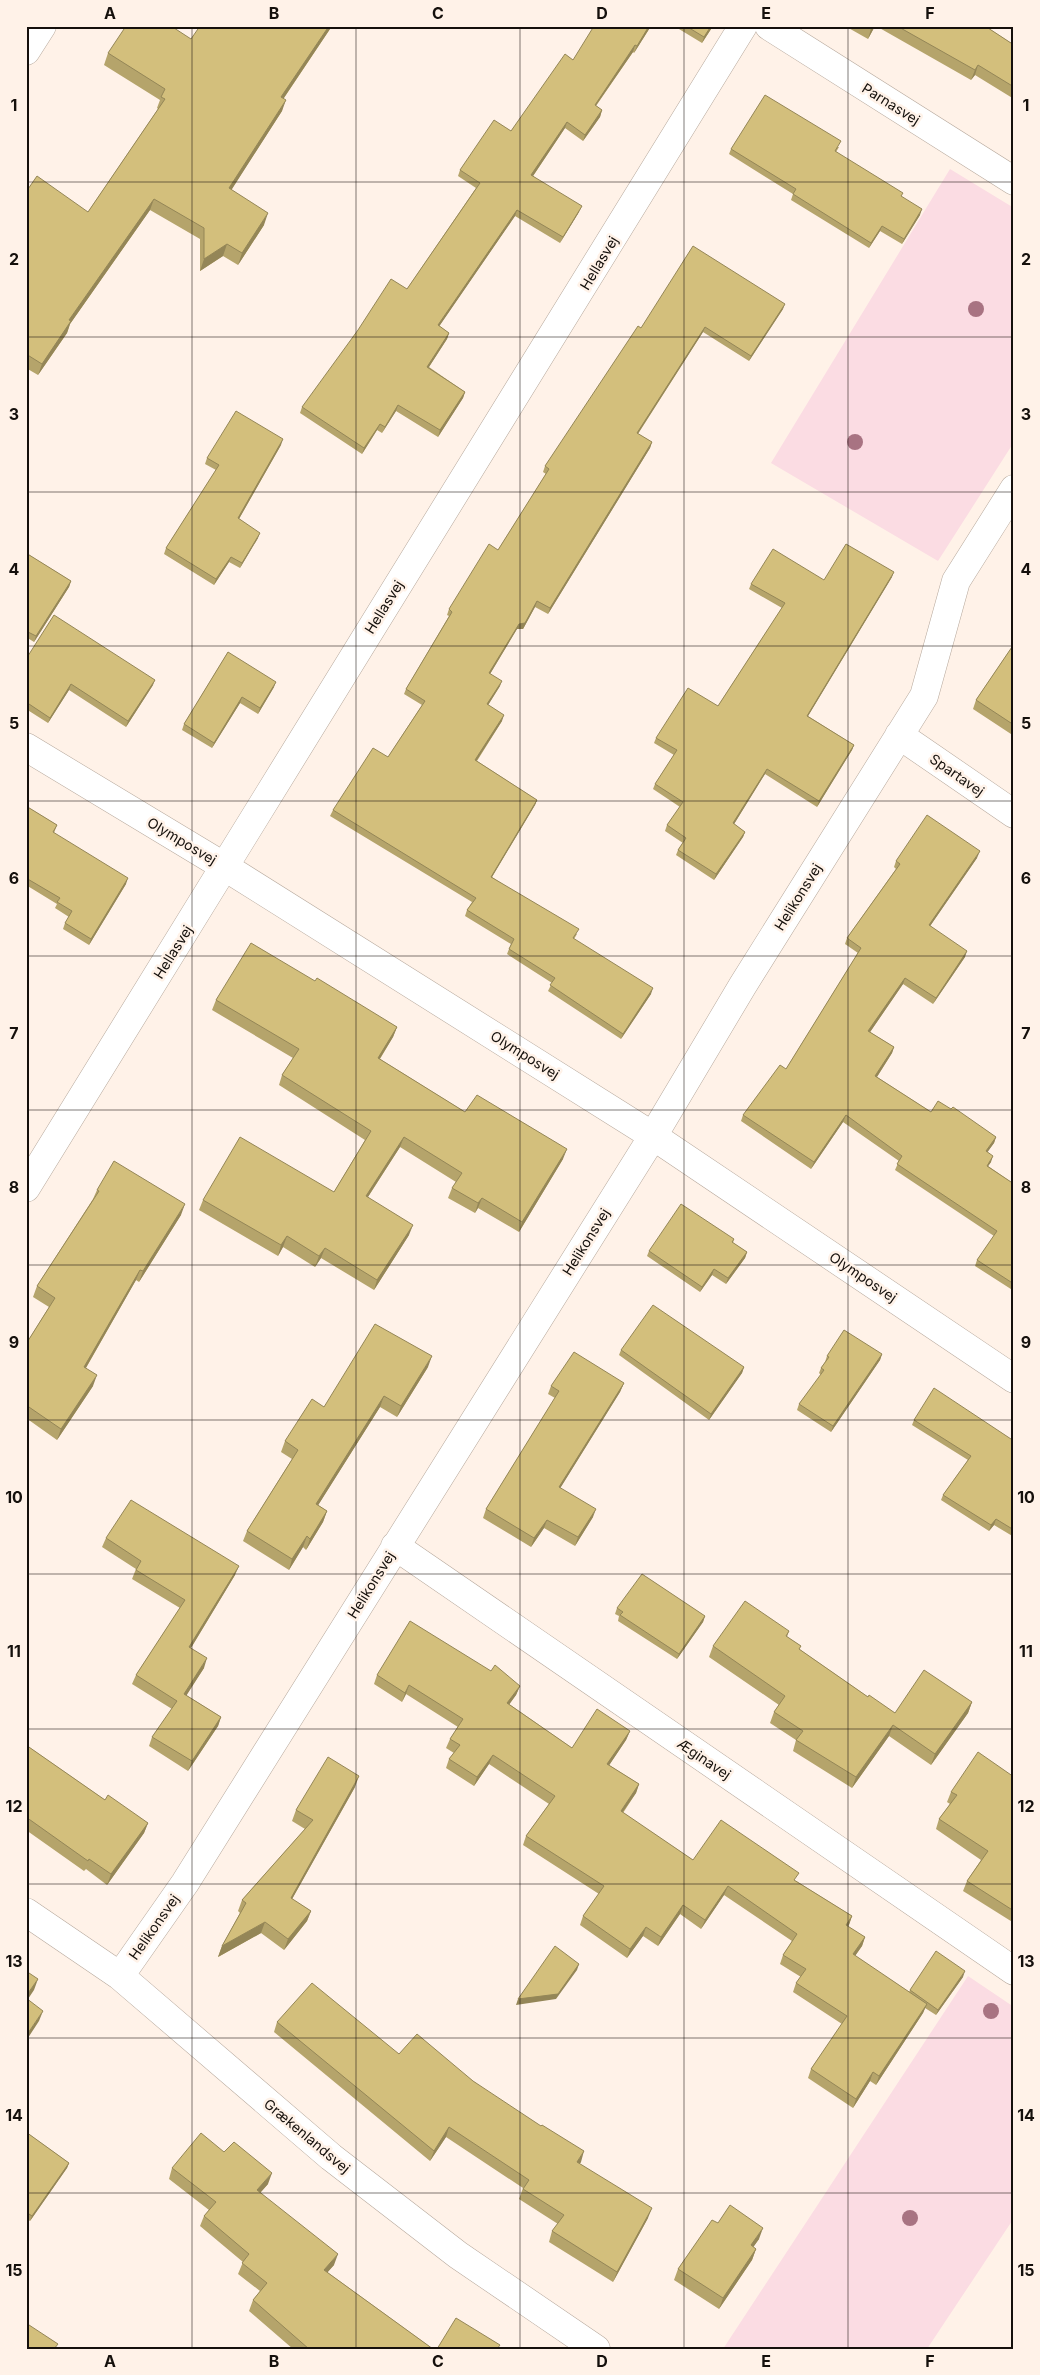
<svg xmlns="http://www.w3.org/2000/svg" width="1040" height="2375" font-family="Inter,sans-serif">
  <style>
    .green { fill: #fbdce3 }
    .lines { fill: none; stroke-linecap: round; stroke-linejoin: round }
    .minor-casing { stroke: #b7a99d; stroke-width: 29 }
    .minor { stroke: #fff; stroke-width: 28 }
    .tree { fill: #a87382 }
    .wall { fill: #b5a46b }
    .shaded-wall { fill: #948657 }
    .building { fill: #d3bf7c; stroke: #948657 }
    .grid { fill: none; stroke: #15100c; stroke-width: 1; stroke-opacity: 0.55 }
    .labels { text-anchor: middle; stroke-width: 5; stroke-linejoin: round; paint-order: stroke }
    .street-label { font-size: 14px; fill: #15100c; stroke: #fff2e8 }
    .neatline { fill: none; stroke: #15100c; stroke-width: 2 }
    .grid-label { font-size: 16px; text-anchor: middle; font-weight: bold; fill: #15100c }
  </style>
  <rect width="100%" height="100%" fill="#fff2e8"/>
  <path class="green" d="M950,169L1014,208V442L938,561L771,463Z
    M968,1976L1014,2007V2218L927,2349H723Z"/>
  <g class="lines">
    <g class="minor-casing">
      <path id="minor" d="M769,26L1014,181
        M26,51L42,26
        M899,735L1014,814
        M26,747L225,867L653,1136L1014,1379
        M26,1188L743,26
        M395,1546L1014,1971
        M26,1912L120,1976L331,2157L458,2255L596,2349
        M120,1976L185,1883L653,1136L743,985L924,696L956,581L1014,489"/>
    </g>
    <use href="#minor" class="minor"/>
  </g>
  <g class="tree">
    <circle cx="976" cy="309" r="8"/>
    <circle cx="855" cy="442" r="8"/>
    <circle cx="991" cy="2011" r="8"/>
    <circle cx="910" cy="2218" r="8"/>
  </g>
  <path class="wall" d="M651,26L634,53L633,52L596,106L602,110L600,117L583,141L565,128L533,176L579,212L560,243L515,216L439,326L449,333L447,339L429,367L465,392L463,398L438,437L396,411L382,433L377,430L362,454L300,413L302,407L407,289L476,188L458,176L460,170L511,131L573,60Z
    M674,26H713L702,43Z
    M845,26H875L868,39Z
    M876,26H985L1014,45V99L975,75L971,80Z
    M330,29L284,98L282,111L231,190L264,225L238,265L223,256L200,271V239L150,210L70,324L67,333L38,375L26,368V192L88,212L158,109L157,108L160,100L104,65L108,53L191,39Z
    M839,147L836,152L901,197L920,215L902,244L880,231L869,248L791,200L793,194L729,154L731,149Z
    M783,309L749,361L703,332L638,434L652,442L650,448L548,614L535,607L523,629H517L490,674L500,686L488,705L502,721L477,761L537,800L535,805L492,877L577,934L574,939L651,994L621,1039L548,991L552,983L507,954L511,944L465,916L467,910L472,902L330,816L333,810L388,757L422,705L404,694L406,689L449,616L447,615L449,609L498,550L546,474L543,472L545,466L641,328Z
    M281,445L239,519L258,538L240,568L229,562L214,585L164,554L166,548L216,470L205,464L207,458Z
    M26,553L71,581L69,587L34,642L26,637Z
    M892,577L808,716L854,745L852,750L817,807L765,774L734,824L745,832L743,837L714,880L676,855L678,850L683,843L665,831L667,825L680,807L653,789L655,784L674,755L654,743L656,738L718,706L782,608L749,589L751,584L824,580Z
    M1014,615V625L1011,623Z
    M1014,644V736L973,709L976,700Z
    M228,652L274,687L258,714L240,703L212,748L182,730L184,724Z
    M26,659L153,685L126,727L69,690L48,723L26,709Z
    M26,806L57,825L54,833L126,884L89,945L63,929L65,923L69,917L55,908L57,904L26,885Z
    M977,858L930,926L965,957L933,1004L903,984L870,1032L894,1047L892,1053L877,1077L931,1112L951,1109L996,1137L994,1143L987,1152L991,1162L988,1166L1014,1184V1218L1013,1219L1014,1220V1291L975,1266L977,1260L994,1236L895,1170L899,1161L843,1122L811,1169L741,1121L743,1115L786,1069L858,953L845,944L847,938L896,869L894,867L896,861Z
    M315,981L397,1027L393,1037L380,1059L465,1112L563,1159L519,1232L478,1208L475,1213L448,1198L452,1188L456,1182L400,1147L368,1197L409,1235L374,1290L321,1258L315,1267L283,1247L278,1256L199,1210L203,1200L334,1192L365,1140L279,1085L282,1075L293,1058L212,1010L216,1000Z
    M97,1190L181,1215L139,1282L136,1280L86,1368L93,1386L57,1440L26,1418V1344L49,1307L33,1297L37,1286L93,1199Z
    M734,1239L733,1243L747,1252L745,1258L726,1284L712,1275L700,1292L647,1256L649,1251Z
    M621,1350L744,1367L742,1373L709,1420L619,1355Z
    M882,1354L880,1360L831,1432L797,1410L799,1404L821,1375L819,1373L821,1368L825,1362L827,1356Z
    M428,1367L397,1417L380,1407L318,1505L327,1511L323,1522L306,1550L303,1547L289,1570L243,1541L247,1531L292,1459L281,1452L285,1441L324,1407Z
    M624,1383L620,1392L560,1488L593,1517L575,1546L544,1528L531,1547L483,1518L486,1509L555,1398L548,1394L551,1386Z
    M914,1420L1014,1441V1537L994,1525L989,1531L941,1500L943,1495L968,1460L912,1425Z
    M106,1538L235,1575L191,1648L204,1668L186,1695L221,1717L218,1726L188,1771L149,1746L152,1737L172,1709L132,1684L136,1675L180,1608L132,1579L136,1569L102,1547Z
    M617,1608L705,1616L703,1622L677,1659L618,1621L619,1616L615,1614Z
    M789,1631L787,1637L801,1646L799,1649L868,1697L895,1713L972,1702L968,1713L931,1765L889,1736L852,1788L793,1751L796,1740L770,1723L774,1712L779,1705L709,1657L713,1646Z
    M491,1671L520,1686L516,1695L509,1704L572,1748L630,1731L626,1740L609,1765L639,1784L636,1793L623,1813L693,1860L796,1881L852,1916L848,1927L865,1937L862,1946L855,1956L909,1992L910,1990L963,1977L936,2015L925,2008L923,2013L876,2085L870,2081L853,2108L808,2078L811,2069L842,2024L793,1992L796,1983L801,1977L780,1964L783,1955L792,1941L724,1895L701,1929L680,1914L658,1946L643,1936L627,1958L580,1925L583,1916L599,1894L523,1845L526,1836L549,1804L489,1764L474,1786L446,1768L449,1759L454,1753L446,1748L450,1739L458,1727L406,1694L402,1702L374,1684L377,1675Z
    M26,1745L105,1800L148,1823L144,1833L107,1885L86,1869L84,1871L26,1830Z
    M1014,1777V1923L963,1891L967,1881L981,1860L936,1829L939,1819L950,1804L947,1802L951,1792Z
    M355,1787L292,1899L311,1911L307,1921L284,1950L261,1933L218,1957L222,1946L240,1913L238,1911L242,1900L305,1829L292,1821L296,1810Z
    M277,2022L399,2054L473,2081L581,2162L579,2164L648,2218L613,2282L549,2242L552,2231L558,2224L519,2199L523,2188L446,2137L430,2161L274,2032Z
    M26,2132L69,2163L67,2168L30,2221L26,2219Z
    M224,2152L268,2184L260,2193L334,2265L327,2272L433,2349H293L249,2311L253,2300L260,2291L238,2274L243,2262L200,2226L204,2216L209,2210L169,2179L172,2168Z
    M718,2223L759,2239L753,2247L756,2249L752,2260L719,2309L674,2280L678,2269Z"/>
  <path class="shaded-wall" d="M329,26H331L330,29L277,108L281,97Z
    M649,26H651L634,53L637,46Z
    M711,26H713L702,43L704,37Z
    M873,26H875L868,39L871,29Z
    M635,45L633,52L592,111L595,105Z
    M978,65L975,75L971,80L975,70Z
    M286,100L282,111L225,200L229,188Z
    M602,110L600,117L583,141L585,135Z
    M567,122L565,128L529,182L531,175Z
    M154,199L150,210L70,324L67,333L38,375L42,364L69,320Z
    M582,206L579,212L560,243L563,237Z
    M922,209L920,215L902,244L904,239Z
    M517,210L515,216L436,331L438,325Z
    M268,213L264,225L238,265L242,253Z
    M882,226L880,231L869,248L871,243Z
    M227,244L223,256L200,271L204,259Z
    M785,304L783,309L749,361L751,356Z
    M705,327L703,332L635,438L637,433Z
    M449,333L447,339L425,373L427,367Z
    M465,392L463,398L438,437L440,430Z
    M398,405L396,411L382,433L385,427Z
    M380,424L377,430L362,454L364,448Z
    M283,439L281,445L236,524L238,518Z
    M652,442L650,448L548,614L550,608Z
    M260,533L258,538L240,568L242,563Z
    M231,557L229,562L214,585L216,579Z
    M894,572L892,577L805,721L807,716Z
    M71,581L69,587L34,642L36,636Z
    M537,601L535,607L523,629H517L487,679L489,673L519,624Z
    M155,680L153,685L126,727L128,721Z
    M502,681L500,686L485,710L487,704Z
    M276,682L274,687L258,714L260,708Z
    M71,684L69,690L48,723L50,718Z
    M242,697L240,703L212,748L214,743Z
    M504,715L502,721L473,766L475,760Z
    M854,745L852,750L817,807L819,801Z
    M767,769L765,774L731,829L733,823Z
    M537,800L535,805L489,882L491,877Z
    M745,832L743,837L714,880L716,874Z
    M980,851L977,858L926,932L929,925Z
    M128,878L126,884L89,945L91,939Z
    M967,951L965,957L933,1004L936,998Z
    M905,978L903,984L866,1038L868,1031Z
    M653,988L651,994L621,1039L623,1034Z
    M397,1027L393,1037L374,1068L378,1058Z
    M894,1047L892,1053L873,1083L875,1076Z
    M846,1115L843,1122L811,1169L814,1162Z
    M404,1137L400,1147L362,1206L366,1196Z
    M996,1137L994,1143L984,1157L986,1151Z
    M567,1149L563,1159L519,1232L522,1222Z
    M993,1156L991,1162L984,1172L987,1166Z
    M482,1198L478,1208L475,1213L478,1203Z
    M185,1204L181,1215L139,1282L143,1271Z
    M413,1225L409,1235L374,1290L377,1280Z
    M287,1236L283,1247L278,1256L281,1245Z
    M325,1248L321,1258L315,1267L319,1256Z
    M747,1252L745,1258L726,1284L728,1278Z
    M714,1269L712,1275L700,1292L702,1287Z
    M140,1270L136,1280L80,1378L84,1367Z
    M882,1354L880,1360L831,1432L833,1426Z
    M432,1356L428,1367L397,1417L401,1406Z
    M744,1367L742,1373L709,1420L711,1414Z
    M97,1375L93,1386L57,1440L61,1429Z
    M624,1383L620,1392L556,1495L559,1487Z
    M384,1396L380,1407L312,1515L316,1504Z
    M596,1509L593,1517L575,1546L578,1537Z
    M327,1511L323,1522L306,1550L310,1539Z
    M996,1519L994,1525L989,1531L991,1525Z
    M547,1520L544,1528L531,1547L534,1538Z
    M307,1536L303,1547L289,1570L292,1559Z
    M239,1566L235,1575L186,1656L189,1647Z
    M705,1616L703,1622L677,1659L679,1654Z
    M207,1658L204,1668L181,1704L184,1694Z
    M409,1685L406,1694L402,1702L405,1693Z
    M520,1686L516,1695L504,1712L507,1703Z
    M972,1702L968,1713L931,1765L935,1754Z
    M221,1717L218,1726L188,1771L192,1761Z
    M893,1725L889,1736L852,1788L856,1777Z
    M630,1731L626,1740L604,1773L607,1764Z
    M493,1755L489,1764L474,1786L477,1777Z
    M359,1776L355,1787L287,1908L291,1898Z
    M639,1784L636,1793L617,1820L621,1811Z
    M148,1823L144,1833L107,1885L111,1874Z
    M728,1886L724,1895L701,1929L705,1920Z
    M683,1905L680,1914L658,1946L661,1937Z
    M311,1911L307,1921L284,1950L288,1939Z
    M852,1916L849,1925L843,1934L846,1925Z
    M265,1922L261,1933L218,1957L222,1946Z
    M646,1927L643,1936L627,1958L630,1949Z
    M865,1937L862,1946L850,1963L853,1954Z
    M579,1964L577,1970L556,1999L516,2005L518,1999Z
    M965,1971L963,1977L936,2015L938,2010Z
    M38,1979L34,1990L26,2002V1996Z
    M927,2004L923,2013L876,2085L879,2076Z
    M43,2011L39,2021L26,2041V2036Z
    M873,2072L870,2081L853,2108L856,2099Z
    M449,2127L446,2137L430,2161L434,2151Z
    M584,2151L581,2162L573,2173L577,2162Z
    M69,2163L67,2168L30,2221L32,2216Z
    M272,2173L268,2184L253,2201L257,2190Z
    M652,2208L648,2218L613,2282L617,2272Z
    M763,2228L759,2239L747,2256L751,2245Z
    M756,2249L752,2260L719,2309L723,2298Z
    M338,2254L334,2265L320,2281L324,2270Z"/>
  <path class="building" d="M126,26H171L191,39L200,26H329L281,97L286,100L229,188L268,213L242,253L227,244L204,259V228L154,199L69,320L71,321L42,364L26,354V192L37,176L88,212L165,99L161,97L165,89L108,53Z
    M594,26H649L637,46L635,45L595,105L602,110L585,135L567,122L531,175L582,206L563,237L517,210L438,325L449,333L427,367L465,392L440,430L398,405L385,427L380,424L364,448L302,407L358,330L391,279L407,289L480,183L460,170L494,120L511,131L565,54L573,60Z
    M686,26H711L704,37Z
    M866,26H873L871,29Z
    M897,26H985L1014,45V87L978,65L975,70Z
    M765,95L841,141L835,151L903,193L901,196L922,209L904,239L882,226L871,243L793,194L796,189L731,149Z
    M693,246L785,304L751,356L705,327L637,433L652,442L550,608L537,601L525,623L519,624L489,673L502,681L487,704L504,715L475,760L537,800L491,877L579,929L573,938L653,988L623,1034L550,985L555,978L509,949L514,939L467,910L476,898L333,810L373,748L388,757L425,701L406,689L452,612L449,609L489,544L498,550L549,469L545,466L638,326L641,328Z
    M236,411L283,439L238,518L260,533L242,563L231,557L216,579L166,548L219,465L207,458Z
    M846,544L894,572L807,716L854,745L819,801L767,769L733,823L745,832L716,874L678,850L686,838L667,825L683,802L655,784L677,750L656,738L688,688L718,706L785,603L751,584L773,549L824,580Z
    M26,553L71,581L36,636L26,631Z
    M54,615L155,680L128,721L71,684L50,718L26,702V659Z
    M1014,644V725L976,700Z
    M228,652L276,682L260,708L242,697L214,743L184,724Z
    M26,806L57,825L53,832L128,878L91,939L65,923L72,911L57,902L60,898L26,878Z
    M927,815L980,851L929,925L967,951L936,998L905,978L868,1031L894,1047L875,1076L931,1112L938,1101L951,1109L953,1107L996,1137L986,1151L993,1156L987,1166L1014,1184V1215L1012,1218L1014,1220V1284L977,1260L997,1231L897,1164L902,1156L846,1115L814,1162L743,1115L780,1065L786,1069L861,948L847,938L900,864L896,861Z
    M251,943L315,981L317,978L397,1027L378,1058L465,1112L477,1095L567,1149L522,1222L482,1198L478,1203L452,1188L462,1173L404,1137L366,1196L413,1225L377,1280L325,1248L319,1256L287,1236L281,1245L203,1200L240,1137L334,1192L371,1131L282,1075L299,1049L216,1000Z
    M114,1161L185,1204L143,1271L140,1270L84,1367L97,1375L61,1429L26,1405V1344L55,1298L37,1286L99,1191L97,1190Z
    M681,1204L734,1239L732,1242L747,1252L728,1278L714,1269L702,1287L649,1251Z
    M653,1305L744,1367L711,1414L621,1350Z
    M375,1324L432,1356L401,1406L384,1396L316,1504L327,1511L310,1539L307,1536L292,1559L247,1531L298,1450L285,1441L312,1399L324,1407Z
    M844,1330L882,1354L833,1426L799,1404L824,1370L821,1368L829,1357L827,1356Z
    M574,1352L624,1383L559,1487L596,1509L578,1537L547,1520L534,1538L486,1509L559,1391L551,1386Z
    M934,1388L1014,1441V1530L996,1519L991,1525L943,1495L971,1456L914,1420Z
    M131,1500L239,1566L189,1647L207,1658L184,1694L221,1717L192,1761L152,1737L177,1701L136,1675L185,1600L136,1570L141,1561L106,1538Z
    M642,1574L705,1616L679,1654L620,1615L623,1612L617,1608Z
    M745,1601L789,1631L786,1636L801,1646L799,1649L868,1697L869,1695L895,1713L924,1670L972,1702L935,1754L893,1725L856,1777L796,1740L803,1731L774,1712L785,1696L713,1646Z
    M410,1621L491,1671L495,1665L520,1686L507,1703L572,1748L597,1709L630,1731L607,1764L639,1784L621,1811L693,1860L721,1820L799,1873L794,1880L852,1916L846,1925L865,1937L853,1954L927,2004L879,2076L873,2072L856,2099L811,2069L847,2016L796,1983L806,1969L783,1955L797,1934L728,1886L705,1920L683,1905L661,1937L646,1927L630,1949L583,1916L604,1886L526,1836L555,1796L493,1755L477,1777L449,1759L460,1745L450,1739L463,1719L409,1685L405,1693L377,1675Z
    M26,1745L105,1800L108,1795L148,1823L111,1874L89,1859L88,1861L26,1817Z
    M978,1752L1014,1777V1911L967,1881L988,1851L939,1819L957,1795L951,1792Z
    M328,1757L359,1776L291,1898L311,1911L288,1939L265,1922L222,1946L246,1903L242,1900L313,1820L296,1810Z
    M555,1946L579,1964L558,1994L518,1999Z
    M936,1951L965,1971L938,2010L910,1990Z
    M26,1971L38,1979L26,1996Z
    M312,1983L399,2054L417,2034L473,2081L541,2126L542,2125L584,2151L577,2162L652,2208L617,2272L552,2231L564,2215L523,2189L529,2180L449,2127L434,2151L277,2022Z
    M26,1998L43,2011L26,2036Z
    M26,2132L69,2163L32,2216L26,2212Z
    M201,2133L224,2152L234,2142L272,2173L257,2190L338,2254L324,2270L433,2349H309L253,2300L267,2283L242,2263L249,2254L204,2216L216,2202L172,2168Z
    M730,2205L763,2228L751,2245L756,2249L723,2298L678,2269L712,2220L718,2223Z
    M456,2318L500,2345L497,2349H437Z
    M26,2323L58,2344L54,2349H26Z"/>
  <path class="grid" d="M192,26V2349M356,26V2349M520,26V2349M684,26V2349M848,26V2349M26,182H1014M26,337H1014M26,492H1014M26,646H1014M26,801H1014M26,956H1014M26,1110H1014M26,1265H1014M26,1420H1014M26,1574H1014M26,1729H1014M26,1884H1014M26,2038H1014M26,2193H1014"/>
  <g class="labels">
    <g class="street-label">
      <text transform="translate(891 104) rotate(32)" y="5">Parnasvej</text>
      <text transform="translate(599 263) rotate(-59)" y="5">Hellasvej</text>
      <text transform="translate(384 607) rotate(-58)" y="5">Hellasvej</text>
      <text transform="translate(957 775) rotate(35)" y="5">Spartavej</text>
      <text transform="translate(182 841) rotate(31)" y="5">Olymposvej</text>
      <text transform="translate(798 897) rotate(-58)" y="5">Helikonsvej</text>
      <text transform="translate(173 952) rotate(-58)" y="5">Hellasvej</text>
      <text transform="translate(525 1055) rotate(32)" y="5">Olymposvej</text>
      <text transform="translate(586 1242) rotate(-58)" y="5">Helikonsvej</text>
      <text transform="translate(863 1277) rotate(34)" y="5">Olymposvej</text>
      <text transform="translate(371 1585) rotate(-58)" y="5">Helikonsvej</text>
      <text transform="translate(704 1759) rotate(34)" y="5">Æginavej</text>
      <text transform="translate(154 1927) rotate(-55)" y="5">Helikonsvej</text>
      <text transform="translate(307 2136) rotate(40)" y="5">Grækenlandsvej</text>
    </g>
  </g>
  <rect width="1040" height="2375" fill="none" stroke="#fff2e8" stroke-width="55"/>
  <rect x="28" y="28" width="984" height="2320" class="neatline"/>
  <g class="grid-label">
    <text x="110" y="19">A</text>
    <text x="274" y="19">B</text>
    <text x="438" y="19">C</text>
    <text x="602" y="19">D</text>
    <text x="766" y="19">E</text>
    <text x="930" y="19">F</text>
    <text x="14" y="111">1</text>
    <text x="1026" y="111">1</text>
    <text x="14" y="265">2</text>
    <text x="1026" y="265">2</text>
    <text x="14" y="420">3</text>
    <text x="1026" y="420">3</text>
    <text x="14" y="575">4</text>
    <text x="1026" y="575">4</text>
    <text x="14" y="729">5</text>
    <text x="1026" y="729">5</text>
    <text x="14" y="884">6</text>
    <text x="1026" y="884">6</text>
    <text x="14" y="1039">7</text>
    <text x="1026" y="1039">7</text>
    <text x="14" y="1193">8</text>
    <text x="1026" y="1193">8</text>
    <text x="14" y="1348">9</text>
    <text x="1026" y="1348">9</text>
    <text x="14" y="1503">10</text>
    <text x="1026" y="1503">10</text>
    <text x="14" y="1657">11</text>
    <text x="1026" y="1657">11</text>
    <text x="14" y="1812">12</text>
    <text x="1026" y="1812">12</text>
    <text x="14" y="1967">13</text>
    <text x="1026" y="1967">13</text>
    <text x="14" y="2121">14</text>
    <text x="1026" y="2121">14</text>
    <text x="14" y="2276">15</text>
    <text x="1026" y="2276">15</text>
    <text x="110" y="2367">A</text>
    <text x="274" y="2367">B</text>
    <text x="438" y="2367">C</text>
    <text x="602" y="2367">D</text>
    <text x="766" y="2367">E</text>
    <text x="930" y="2367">F</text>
  </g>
</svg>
